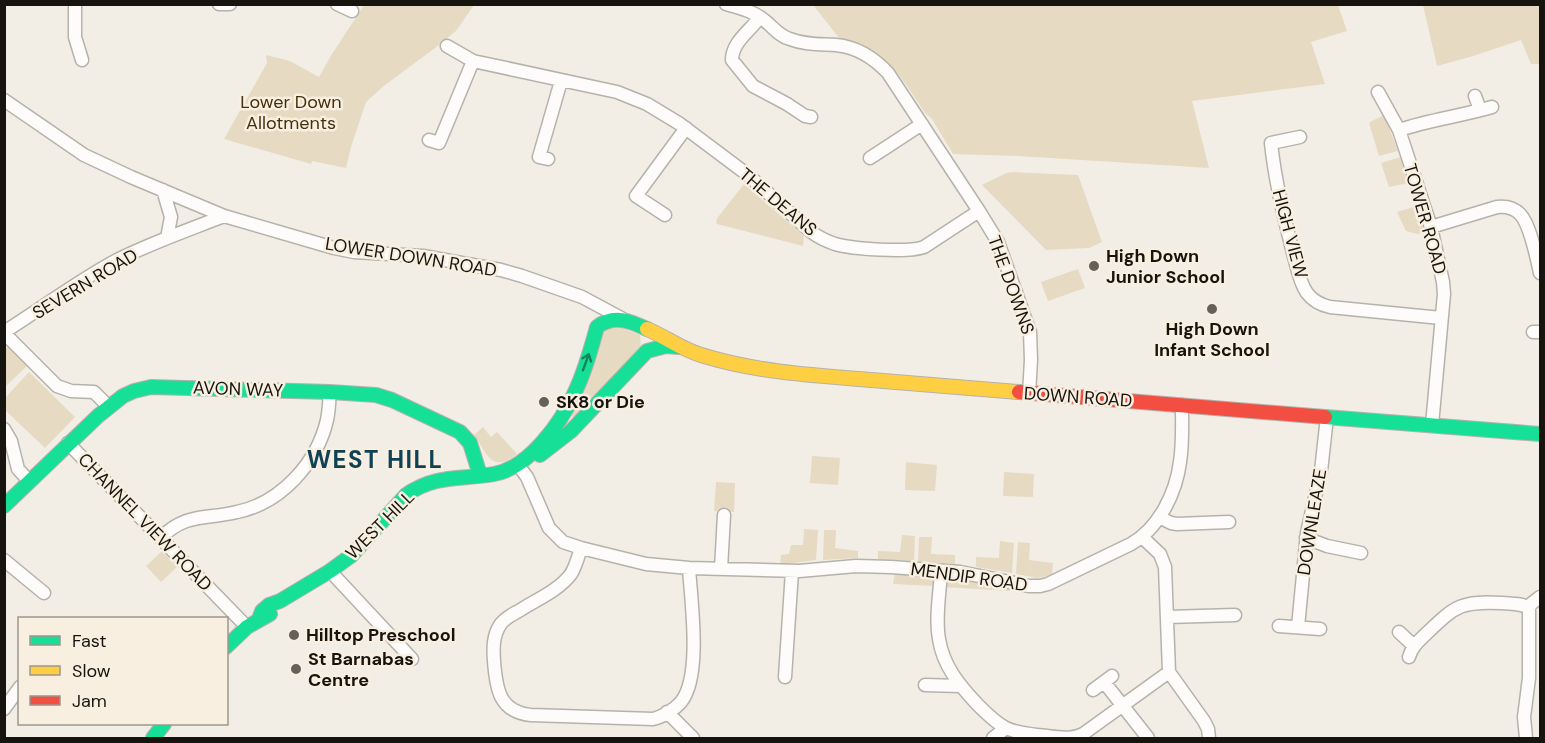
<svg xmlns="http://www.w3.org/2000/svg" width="1545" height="743" font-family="'DM Sans',sans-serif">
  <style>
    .green { fill: #e6dac2 }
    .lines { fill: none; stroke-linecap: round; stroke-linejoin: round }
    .street-casing { stroke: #b5b2ac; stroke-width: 15 }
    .fast-casing { stroke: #b5b2ac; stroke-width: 16 }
    .slow-casing { stroke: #b5b2ac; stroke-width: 16 }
    .jam-casing { stroke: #b5b2ac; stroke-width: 16 }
    .street { stroke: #fdfcfb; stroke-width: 12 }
    .fast { stroke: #16e098; stroke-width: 14 }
    .slow { stroke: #ffcf43; stroke-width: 14 }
    .jam { stroke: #f24e42; stroke-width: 14 }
    .oneway { stroke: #16845a }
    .poi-dot { fill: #64605a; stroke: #f8efe0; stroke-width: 2 }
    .labels { text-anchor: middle; stroke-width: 5; stroke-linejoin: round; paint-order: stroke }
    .park-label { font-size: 18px; fill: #43310c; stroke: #f8efe0 }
    .street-label { font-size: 18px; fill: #17140f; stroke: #f8efe0 }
    .poi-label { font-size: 18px; font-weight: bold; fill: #17140f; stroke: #f8efe0; text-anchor: start }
    .district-label { font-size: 24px; font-weight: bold; letter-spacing: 1.5px; fill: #0f4254; stroke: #f8efe0 }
  </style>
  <rect width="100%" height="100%" fill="#f2eee6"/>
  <path class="green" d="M364,5H474L456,31L435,48L385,85L366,102L351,147L346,168L312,161L311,164L224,139L267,63L266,55L290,61L319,77L332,54Z
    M1338,5L1347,31L1311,42L1325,84L1192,101L1209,168L1018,156L953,154L932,119L925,113C903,80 883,43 840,39L813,5Z
    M1423,5H1540V64H1531L1521,40L1470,57L1437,66Z
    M1384,115L1398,151L1379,156L1369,123L1370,122Z
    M1401,157L1409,183L1389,187L1381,163Z
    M1013,172L1078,175L1102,242L1089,248L1046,250L982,185L1006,173Z
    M744,184L804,236L803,246L717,224L716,222L718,217Z
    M1417,206L1425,232L1417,234L1406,231L1397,212Z
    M1078,269L1085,288L1048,301L1041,282Z
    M611,324L640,335L641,348L576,419L568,414L600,333Z
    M9,346L27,366L5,387V349Z
    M29,372L75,417L45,448L5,410V398Z
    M483,427L491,437L497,432L517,454C491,474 488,454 474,435Z
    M812,456L840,458L838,485L810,483Z
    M906,462L937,465L935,491L905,490Z
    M1004,472L1034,474L1033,497L1003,496Z
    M716,482L735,483L734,512L714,511Z
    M804,529L818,530L816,560L780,565L781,555L789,554L791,545H803Z
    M824,530H836L835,548L858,551V558L823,560Z
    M902,535L915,536L914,561L878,559V551L900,552Z
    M919,537H932L931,554L955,555V564L918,561Z
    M1000,541L1014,543L1012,573L976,567V557L999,558Z
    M1018,542L1030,543L1029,560L1053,563L1052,575L1037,578L1016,574Z
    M162,551L177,567L161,582L146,566Z
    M895,573L929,576L935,582V586L893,584Z
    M950,577L961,579L1026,592L943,587L946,579Z"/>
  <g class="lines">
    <g class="street-casing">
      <path id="street" d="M75,4V37L82,60
        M219,4H230
        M337,4L352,11
        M726,4C740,8 753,11 764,20C773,27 779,36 790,39C805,45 820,44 836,45C857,47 874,58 888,73L979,211L998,242L1030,332L1031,360L1029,394
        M760,17C750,31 732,42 732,60L753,86L787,104L805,116L811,117
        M447,46L473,61
        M1378,92L1399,130L1431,227L1443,282L1444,294L1432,425
        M1475,96L1480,110
        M4,100L84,155L131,177L224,216L334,248L354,252L423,256L501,270L522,276L582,297L623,319
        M1399,130C1429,120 1461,116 1492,107
        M1300,137L1271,143C1275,181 1284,217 1293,253C1297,266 1299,282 1307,293C1313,301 1321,305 1330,307L1441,318
        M429,140L439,143L473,61L617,92L647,104L680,124L748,175L810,231C818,237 826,241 835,244C852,249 908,253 924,247L979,211
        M870,158L922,124
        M548,159L539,157L561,81
        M163,190L171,217L167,238
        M665,215L636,196L686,128
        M1431,227L1497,207C1506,206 1514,208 1520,214C1530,224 1537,259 1540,273
        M4,332C42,308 78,281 117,260C151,243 188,230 224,216
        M1533,332H1540
        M4,333L57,386L71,391L94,392L109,407
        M4,429L11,441L18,469L29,481
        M68,443L247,627
        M518,465L527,477L549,528L563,542L581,548L646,564L689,568L799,571L856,566L891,567L960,572L1029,586H1040L1048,584L1131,544C1159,528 1176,493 1180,462C1183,443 1182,424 1182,405
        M1159,517L1171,523L1177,524L1229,522
        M160,538C188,512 204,520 237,512C281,503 317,463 327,420C329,411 329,402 330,392
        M1306,538L1327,546L1361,553
        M581,548C578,557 576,566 571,574C559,590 538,599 522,609C514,614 505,617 500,625C493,636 493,648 494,661C496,688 499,712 531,715L653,719C662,717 674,710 681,702C702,676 691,601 689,568
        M4,560L44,593
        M721,569L724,515
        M330,571L412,659
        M941,571C940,592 935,618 939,639C943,666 960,686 978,705C986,713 996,723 1006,728C1016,733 1028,734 1038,735C1052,736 1069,741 1083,734L1169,672L1165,567L1160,554L1142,537
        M1167,617L1235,615
        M1279,626L1320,629
        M1298,627L1307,533L1321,471L1327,417
        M1399,632L1414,646
        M1409,657C1412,646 1420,640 1428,632C1456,605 1462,601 1502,603C1512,604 1521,603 1529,608
        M1169,672L1204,721L1208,729L1209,738
        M785,677L792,571
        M1104,682L1148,738
        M925,685L960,686
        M1093,690L1112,676
        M4,709L20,687
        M667,712L693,738
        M993,738L1006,728
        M1526,738L1524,717L1529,678V608L1531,604L1540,597"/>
    </g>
    <g class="fast-casing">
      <path id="fast" d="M1325,417L1540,434
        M540,455L571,431L647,351L666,346L679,347
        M4,506L98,416L123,396L134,391L151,387L330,392L376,395L392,400L460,432L470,443L480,475
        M259,619L262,611L269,605L280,601L330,571L352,555L406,495C435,474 461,480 494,474C529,468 561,423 575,392C585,371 591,349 597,327C614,314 630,321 647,329
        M226,647L247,627L270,614
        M153,738L164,724"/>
    </g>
    <g class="slow-casing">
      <path id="slow" d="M647,329C666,337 681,349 701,355C752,371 806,375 859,379C913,383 966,388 1019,392"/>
    </g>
    <g class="jam-casing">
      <path id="jam" d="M1019,392L1325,417"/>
    </g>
    <use href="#street" class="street"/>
    <use href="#fast" class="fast"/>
    <use href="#slow" class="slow"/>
    <use href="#jam" class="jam"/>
  </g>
  <defs><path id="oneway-shaft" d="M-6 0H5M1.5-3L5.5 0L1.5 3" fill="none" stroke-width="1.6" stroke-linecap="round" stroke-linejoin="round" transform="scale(1.5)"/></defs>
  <use class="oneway" href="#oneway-shaft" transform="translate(586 362) rotate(-70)"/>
  <g class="poi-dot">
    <circle cx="1094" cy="266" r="6"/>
    <circle cx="1212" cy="309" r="6"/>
    <circle cx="544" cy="402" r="6"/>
    <circle cx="294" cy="635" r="6"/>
    <circle cx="296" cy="669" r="6"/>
  </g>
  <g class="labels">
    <g class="park-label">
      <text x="291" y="108">Lower Down<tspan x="291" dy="21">Allotments</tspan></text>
    </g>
    <g class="street-label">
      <text transform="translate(778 202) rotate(40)" y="6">THE DEANS</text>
      <text transform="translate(1425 219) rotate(74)" y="6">TOWER ROAD</text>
      <text transform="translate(1290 234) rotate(75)" y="6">HIGH VIEW</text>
      <text transform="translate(411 257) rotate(9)" y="6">LOWER DOWN ROAD</text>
      <text transform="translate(85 284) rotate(-31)" y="6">SEVERN ROAD</text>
      <text transform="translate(1011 285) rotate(70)" y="6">THE DOWNS</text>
      <text transform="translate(238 389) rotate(2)" y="6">AVON WAY</text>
      <text transform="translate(1078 397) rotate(4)" y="6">DOWN ROAD</text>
      <text transform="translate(145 522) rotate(46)" y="6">CHANNEL VIEW ROAD</text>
      <text transform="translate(1312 522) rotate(-81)" y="6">DOWNLEAZE</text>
      <text transform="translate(380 525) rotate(-45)" y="6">WEST HILL</text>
      <text transform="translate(969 577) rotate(8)" y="6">MENDIP ROAD</text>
    </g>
    <g class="poi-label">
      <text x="1106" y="262">High Down<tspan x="1106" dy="21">Junior School</tspan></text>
      <text x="1212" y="335" text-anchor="middle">High Down<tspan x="1212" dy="21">Infant School</tspan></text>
      <text x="556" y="408">SK8 or Die</text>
      <text x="306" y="641">Hilltop Preschool</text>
      <text x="308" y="665">St Barnabas<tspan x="308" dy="21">Centre</tspan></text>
    </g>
    <g class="district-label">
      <text x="375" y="468">WEST HILL</text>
    </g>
  </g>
  <rect width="1545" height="743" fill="none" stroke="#17140f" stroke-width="12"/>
  <rect x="18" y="617" width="210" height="108" fill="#f8efe0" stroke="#9e978c" stroke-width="1.5"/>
  <rect x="30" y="636" width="30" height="9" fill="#16e098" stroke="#9e978c" stroke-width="1.5"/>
  <text x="72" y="647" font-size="18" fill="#17140f">Fast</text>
  <rect x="30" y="666" width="30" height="9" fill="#ffcf43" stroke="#9e978c" stroke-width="1.5"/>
  <text x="72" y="677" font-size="18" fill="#17140f">Slow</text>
  <rect x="30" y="696" width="30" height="9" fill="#f24e42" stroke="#9e978c" stroke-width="1.5"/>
  <text x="72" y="707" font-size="18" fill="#17140f">Jam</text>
</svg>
